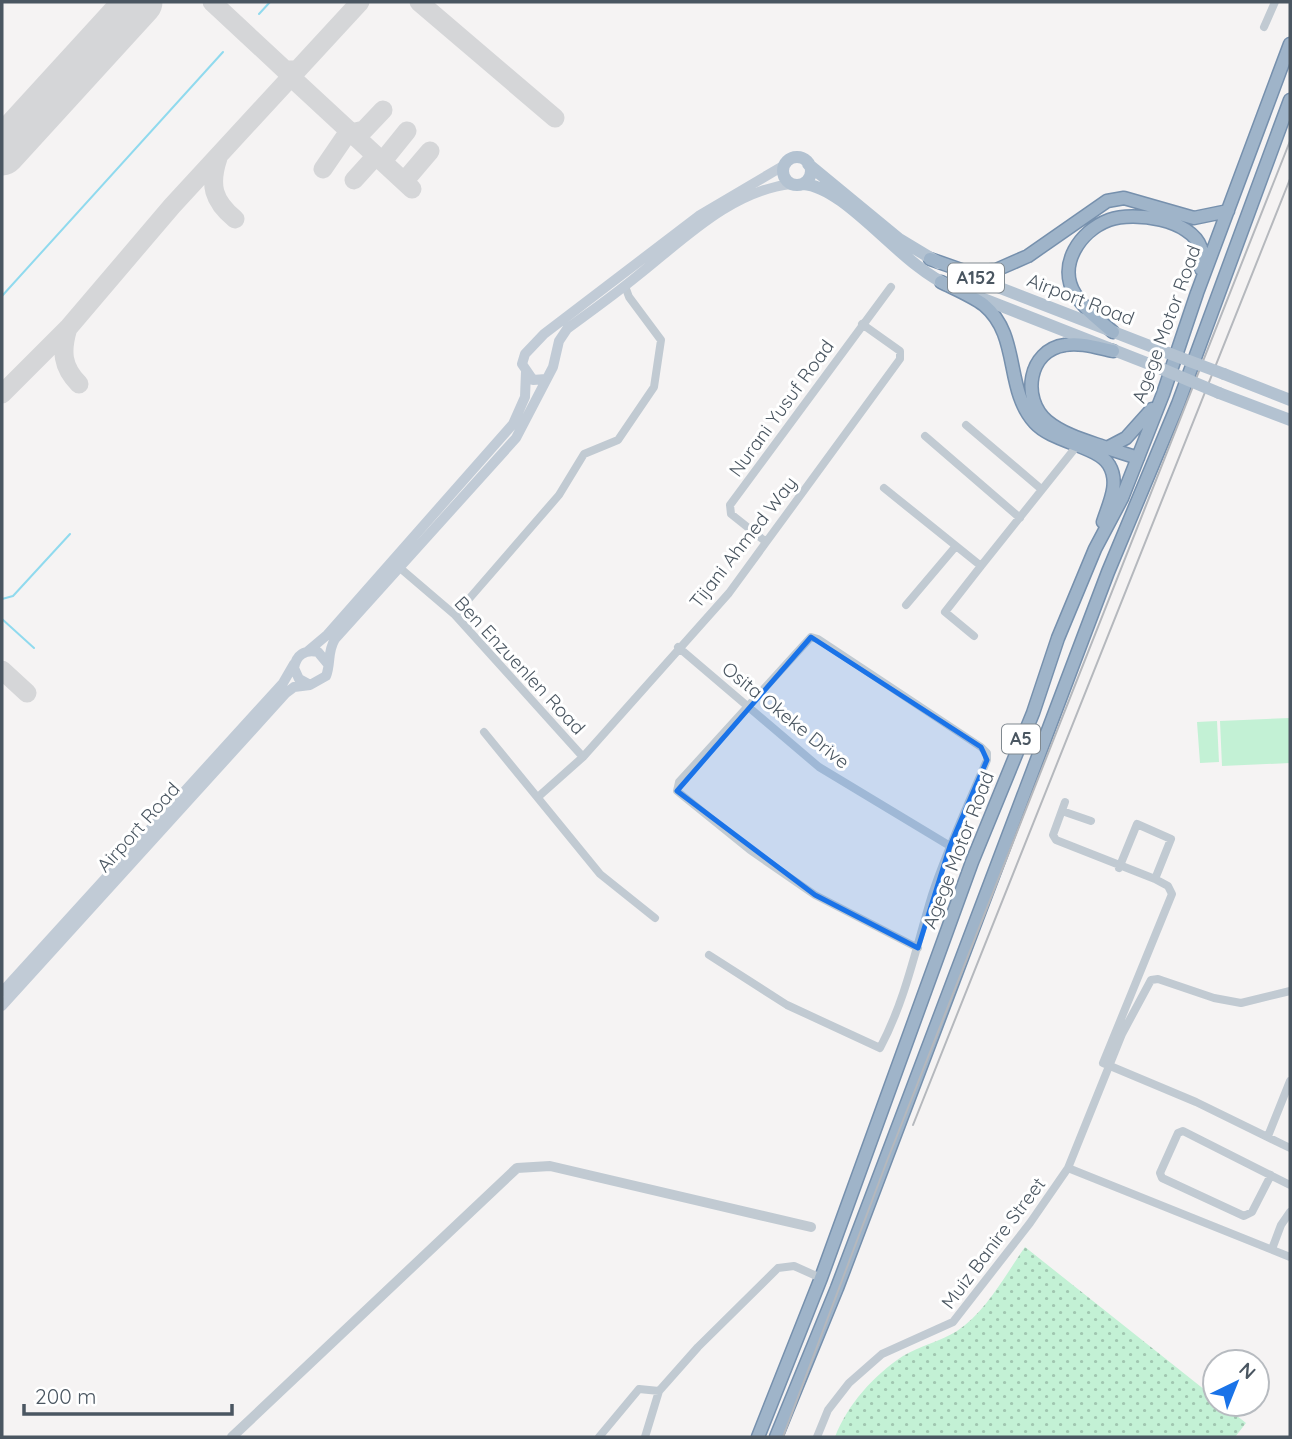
<svg xmlns="http://www.w3.org/2000/svg" width="1292" height="1439" font-family="Quicksand,sans-serif">
  <style>
    .grass { fill: url(#grass-dots) }
    .park { fill: #c3f1d5 }
    .lines { fill: none; stroke-linecap: round; stroke-linejoin: round }
    .stream { stroke: #90daee; stroke-width: 2 }
    .taxiway { stroke: #d5d6d8; stroke-width: 19 }
    .runway { stroke: #d5d6d8; stroke-width: 47 }
    .trunk-casing { stroke: #7690ad; stroke-width: 15 }
    .minor { stroke: #c1cad2; stroke-width: 8 }
    .tertiary { stroke: #c1cad2; stroke-width: 10 }
    .secondary { stroke: #c1cbd6; stroke-width: 10 }
    .primary { stroke: #b3c2d1; stroke-width: 12 }
    .trunk { stroke: #9fb4c9; stroke-width: 12 }
    .rail { stroke: #b5b8bd; stroke-width: 2 }
    .primary-bridge { stroke: #b3c2d1; stroke-width: 12 }
    .marked { fill: #1a73e8; fill-opacity: 0.2; stroke: #1a73e8; stroke-width: 5; stroke-linejoin: round }
    .labels { text-anchor: middle; stroke-width: 6; stroke-linejoin: round; paint-order: stroke }
    .shield { fill: #fff; stroke: #808990; stroke-width: 2 }
    .shield-label { font-size: 18px; font-weight: bold; fill: #4a5661 }
    .street-label { font-size: 19px; fill: #4a5661; stroke: #fff }
  </style>
  <defs>
    <pattern id="grass-dots" width="8" height="8" patternUnits="userSpaceOnUse" patternTransform="scale(1.75)"><rect width="8" height="8" fill="#c3f1d5"/><path d="M2 2h.1M6 6h.1" fill="none" stroke="#a0c6b0" stroke-width="1.8" stroke-linecap="round"/></pattern>
  </defs>
  <rect width="100%" height="100%" fill="#f5f3f3"/>
  <path class="grass" d="M1025,1247L1215,1398V1404H1222L1246,1423L1235,1437H835C848,1404 873,1376 903,1356C920,1346 941,1341 957,1331C986,1312 1006,1274 1025,1247Z"/>
  <path class="park" d="M1290,718V763L1222,766L1220,721Z
    M1217,721L1219,762L1200,763L1197,722Z"/>
  <g class="lines">
    <path class="stream" d="M259,14L270,2
      M2,296L223,52
      M2,599L13,596L70,534
      M2,619L34,648"/>
    <path class="taxiway" d="M212,2L285,70H297
      M419,2L555,118
      M291,77L412,189
      M351,133L364,130L383,110
      M218,158C209,185 213,201 235,219
      M378,158L386,157L407,131
      M323,169L349,131
      M400,178H407L430,151
      M354,180L373,159V153
      M68,328C61,351 62,367 79,384
      M2,394L69,327L172,206L360,2
      M2,670L27,693"/>
    <path class="runway" d="M2,152L139,2"/>
    <g class="trunk-casing">
      <path id="trunk" d="M930,259L967,272L996,270L1028,256L1107,201L1124,198L1194,218L1228,211
        M941,282C955,289 972,296 984,305C1021,336 1004,389 1035,423C1052,442 1098,446 1109,465C1120,483 1109,503 1103,522
        M1113,332C1099,320 1085,310 1075,294C1057,265 1080,231 1109,220C1134,211 1191,219 1201,248C1204,254 1202,263 1201,269
        M1113,351C1098,348 1080,342 1065,345C1028,350 1021,399 1047,421C1064,435 1087,441 1107,448L1126,438L1152,409
        M1107,448L1138,458
        M758,1437L821,1278L972,862L1033,713L1058,638L1095,549L1122,498L1163,394L1197,293L1290,44
        M776,1437L837,1288L1108,572L1178,404L1290,100"/>
    </g>
    <path class="minor" d="M1264,27L1275,2
      M966,425L1040,488
      M925,436L1020,518
      M884,488L981,566L1076,447
      M766,542L731,514L730,505L891,287
      M400,568L455,615L583,757
      M906,605L956,546
      M455,615L559,495L584,454L618,440L654,387L661,340L629,297L625,286
      M974,636L945,612L981,566
      M678,647L819,767L950,846
      M484,732L600,874L655,918
      M538,797L583,757L729,593L900,359V351L862,324
      M1065,802L1053,835L1056,840L1155,879L1168,886L1172,894L1103,1063L1196,1102L1290,1148
      M1062,811L1091,821
      M1119,868L1137,824L1171,839L1155,879
      M709,955L787,1005L880,1048C906,999 916,947 932,895C947,849 968,805 987,760V753L981,747L818,639L811,637L679,782L677,791L750,850L815,895L918,948
      M1268,1136L1290,1081
      M1068,1168L1290,1257
      M1271,1175L1252,1212L1244,1216L1162,1178L1160,1173L1178,1133L1183,1131L1290,1185
      M1272,1249L1281,1225L1290,1212
      M599,1437L639,1389L659,1391
      M645,1437L659,1391L698,1347L778,1268L794,1266L821,1278
      M817,1437L828,1410L849,1383L882,1354L953,1322L1030,1223L1068,1168L1122,1034L1151,980L1158,979L1214,998L1241,1003L1290,991"/>
    <path class="tertiary" d="M232,1437L517,1168L550,1166L811,1227"/>
    <path class="secondary" d="M546,379L533,380L522,364L525,354L544,334L700,215L783,166
      M308,651L327,635L513,424L525,397L526,372
      M328,664L318,652C305,649 296,655 294,668L299,679L310,685L326,676C331,664 327,652 335,639L516,438L553,367L559,341L567,329C590,312 614,295 636,277C682,241 730,191 791,184
      M2,992L283,683L294,664
      M2,1006L286,693L294,687L310,685"/>
    <path class="primary" d="M783 171a14 14 0 1 1 28 0a14 14 0 1 1-28 0Z
      M808,164L899,239L939,263
      M803,184C847,187 901,266 950,286
      M959,272L1168,353
      M976,296L1162,369
      M1224,374L1290,400
      M1219,393L1290,420"/>
    <use href="#trunk" class="trunk"/>
    <path class="rail" d="M913,1125L1290,179
      M783,1437L887,1161L1290,141"/>
    <path class="primary-bridge" d="M1168,353L1224,374
      M1162,369L1219,393"/>
  </g>
  <path class="marked" d="M811,637L981,747L987,760L950,846L918,948L815,895L677,791Z"/>
  <g class="labels">
    <g class="shield">
      <rect x="948" y="263.5" width="56" height="29" rx="5"/>
      <rect x="1002" y="724.5" width="38" height="29" rx="5"/>
    </g>
    <g class="shield-label">
      <text x="976" y="284">A152</text>
      <text x="1021" y="745">A5</text>
    </g>
    <g class="street-label">
      <text transform="translate(1081 299) rotate(21)" y="7">Airport Road</text>
      <text transform="translate(1166 324) rotate(-70)" y="7">Agege Motor Road</text>
      <text transform="translate(781 408) rotate(-54)" y="7">Nurani Yusuf Road</text>
      <text transform="translate(743 542) rotate(-52)" y="7">Tijani Ahmed Way</text>
      <text transform="translate(520 665) rotate(47)" y="7">Ben Enzuenlen Road</text>
      <text transform="translate(786 715) rotate(39)" y="7">Osita Okeke Drive</text>
      <text transform="translate(138 827) rotate(-48)" y="7">Airport Road</text>
      <text transform="translate(958 850) rotate(-69)" y="7">Agege Motor Road</text>
      <text transform="translate(993 1243) rotate(-53)" y="7">Muiz Banire Street</text>
    </g>
  </g>
  <rect width="1292" height="1439" fill="none" stroke="#4a5661" stroke-width="7"/>
  <g transform="translate(1236 1383) rotate(43)"><circle r="33" fill="#ffffff" stroke="#b7bbc0" stroke-width="2"/>
  <path d="M0-5L12 26L0 18L-12 26Z" fill="#1a73e8"/>
  <text y="-10" font-size="19" font-weight="bold" text-anchor="middle" fill="#4a5661">N</text>
  </g>
  <path d="M24 1404v10h208v-10" fill="none" stroke="#4a5661" stroke-width="3.5"/>
  <text x="35" y="1404" font-size="21" fill="#4a5661" stroke="#ffffff" stroke-width="5" paint-order="stroke">200 m</text>
</svg>
